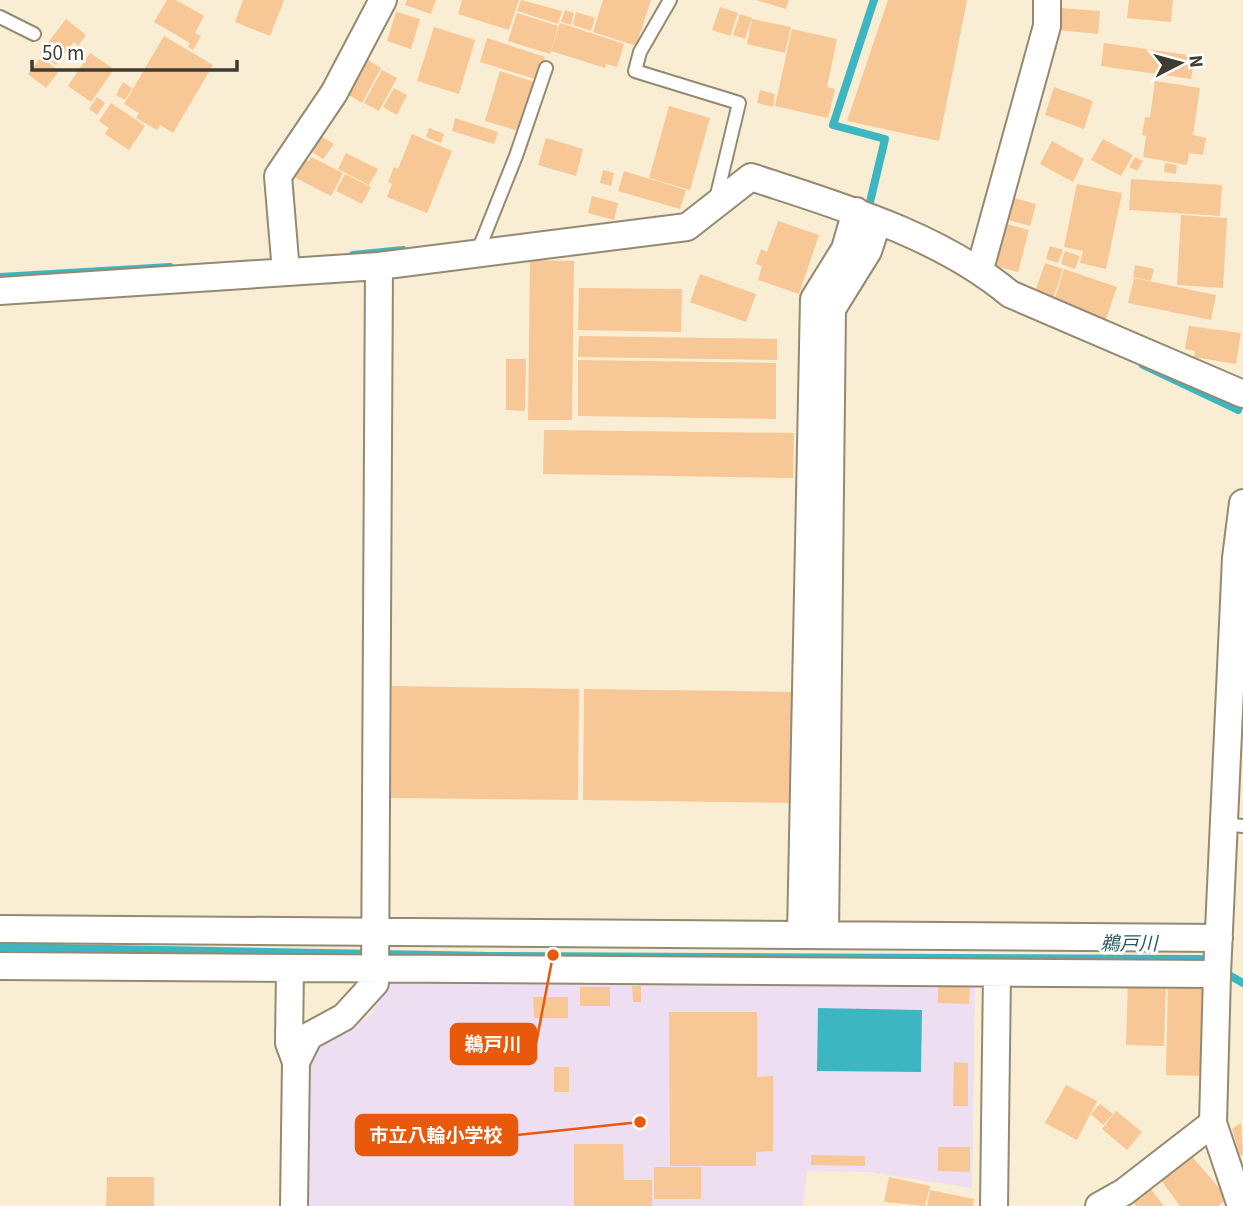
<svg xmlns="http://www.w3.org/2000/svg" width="1243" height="1206" font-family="'Source Sans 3','Noto Sans JP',sans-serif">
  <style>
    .education { fill: #eedef1 }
    .water { fill: #3cb7c2 }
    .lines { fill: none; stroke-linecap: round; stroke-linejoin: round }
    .stream { stroke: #3cb7c2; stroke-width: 8 }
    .building { fill: #f8c796 }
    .lane-casing { stroke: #948972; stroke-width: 16 }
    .street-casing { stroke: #948972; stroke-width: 30 }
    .lane { stroke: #fff; stroke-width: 12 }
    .street { stroke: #fff; stroke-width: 26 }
    .labels { text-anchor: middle; stroke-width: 6; stroke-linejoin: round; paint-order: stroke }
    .water-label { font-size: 19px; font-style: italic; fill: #26585d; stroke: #fff }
    .leader { fill: none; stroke: #e8590c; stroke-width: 2.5 }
    .callout-dot { fill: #e8590c; stroke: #fff; stroke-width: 2.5 }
    .callout { fill: #e8590c; stroke: #e8590c; stroke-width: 2.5 }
    .callout-label { font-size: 19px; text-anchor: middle; font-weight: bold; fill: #fff }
  </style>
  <rect width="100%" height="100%" fill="#f9edd3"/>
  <path class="education" d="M975,982L972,1188L869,1172L807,1171L803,1206H306L307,1074L315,1054L329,1040L371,1015L386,983Z"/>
  <path class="water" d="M818,1008L922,1010L921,1072L817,1071Z"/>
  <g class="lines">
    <path class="stream" d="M870,202L885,139L833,125L874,0
      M353,255L403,250
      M0,277L170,267
      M1143,365L1238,410
      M0,947L492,956L1201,959L1243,983"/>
  </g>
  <path class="building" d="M167,0H176L204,16L195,33L201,36L193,50L188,47L190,43L154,22Z
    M243,0H284L270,36L235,22Z
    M407,0H436L431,14L405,5Z
    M462,0H519L509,30L458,14Z
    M521,0L562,11L558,24L517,11Z
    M603,0H651L636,46L593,32Z
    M756,0H789L786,9Z
    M888,0H967L939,141L847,121Z
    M1129,0H1173L1171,22L1127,18Z
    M720,7L738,13L730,36L712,30Z
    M1060,8L1100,11L1098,34L1058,30Z
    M565,10L574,13L571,25L561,22Z
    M396,12L420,19L411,49L387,41Z
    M576,12L595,18L591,31L573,25Z
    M517,13L558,26L550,54L508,41Z
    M740,14L752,18L745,39L733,35Z
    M66,19L86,35L78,46L74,42L56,65L40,53Z
    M752,19L791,27L785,53L747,44Z
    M560,23L624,44L617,67L606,64L605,68L551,51Z
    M434,27L475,40L459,94L417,81Z
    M792,29L837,39L827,87L835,89L828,118L775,106Z
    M164,36L213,65L173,133L160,125L157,130L136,118L139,113L124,104Z
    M487,38L545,57L538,80L480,62Z
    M1104,43L1195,56L1191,79L1101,66Z
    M90,53L114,69L91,102L68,86Z
    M41,57L59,71L46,88L28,74Z
    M368,60L381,68L362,103L349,95Z
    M382,70L397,78L379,111L364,103Z
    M500,71L534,82L519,131L485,121Z
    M1155,81L1200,88L1193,135L1206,138L1203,155L1189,153L1187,165L1143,157L1146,136L1142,135L1145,117H1150Z
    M123,82L132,88L125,100L116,95Z
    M1054,87L1093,101L1084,129L1045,115Z
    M394,88L407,95L397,115L383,107Z
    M760,90L775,94L773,107L757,103Z
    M97,97L105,103L97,115L89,109Z
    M111,103L145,126L129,150L105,134L109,128L99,121Z
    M669,106L710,118L690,190L649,178Z
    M455,118L498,132L494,144L452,131Z
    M429,128L444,134L441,143L426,137Z
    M412,134L452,151L427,213L387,197L392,184L388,182L394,167L398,169Z
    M321,136L334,144L323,159L311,151Z
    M546,138L583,149L576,176L538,165Z
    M1103,139L1133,155L1121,176L1091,160Z
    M1052,141L1084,159L1073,182L1040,164Z
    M346,153L378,169L369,185L338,169Z
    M311,157L343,173L331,196L294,177L303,158L309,161Z
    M1135,157L1143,161L1137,171L1129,167Z
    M1165,163L1177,165L1176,174L1164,172Z
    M603,170L614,173L611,186L600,183Z
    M624,171L686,190L680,209L618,191Z
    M345,174L371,187L362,204L336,191Z
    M1131,179L1222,185L1220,216L1129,210Z
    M1077,184L1122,193L1106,269L1080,263L1083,251L1064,247Z
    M592,196L618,203L614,220L588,213Z
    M1011,197L1036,204L1030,226L1005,219Z
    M1181,215L1227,218L1223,288L1177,285Z
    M778,221L819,235L799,294L758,280L762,266L756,264L761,249L767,252Z
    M1007,224L1029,230L1018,272L995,266Z
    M1050,246L1063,250L1058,263L1046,259Z
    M1065,251L1080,256L1075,269L1061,264Z
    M530,260L574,261L572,420H528Z
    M1045,263L1063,269L1053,298L1035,292Z
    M1135,265L1154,269L1151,281L1133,277Z
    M1064,269L1117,287L1105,322L1053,304Z
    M700,274L756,294L746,322L690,302Z
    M1134,278L1216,295L1211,320L1128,303Z
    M579,288L682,289L681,332L578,330Z
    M1189,326L1241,333L1236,364L1194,357L1195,351L1185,349Z
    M579,336L777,339V360L578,357Z
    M506,359H526L525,411L506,410Z
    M578,360L776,363V419L578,416Z
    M544,430L794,433L793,478L543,474Z
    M392,686L579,689L578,800L391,798Z
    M584,689L795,692L794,803L583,800Z
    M1128,981L1166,982L1164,1046L1126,1045Z
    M1168,982H1205L1203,1076L1166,1075Z
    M632,986H641V1002H633Z
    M580,987H610V1006H580Z
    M938,987H970L969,1004L938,1003Z
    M533,997H568V1018H534Z
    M669,1012H757V1077L773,1076V1151L756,1152V1166H670Z
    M954,1062L968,1063V1106H953Z
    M554,1067H569V1092H554Z
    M1066,1085L1097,1101L1077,1140L1045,1123Z
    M1100,1104L1113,1114L1103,1125L1091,1114Z
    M1116,1111L1142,1132L1127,1150L1102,1129Z
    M1241,1123L1243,1154L1240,1156L1232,1129Z
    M574,1144H623L624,1180H652V1206H574Z
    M938,1147H970V1172L938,1171Z
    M1187,1151L1228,1198L1218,1206H1180L1158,1176Z
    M811,1155L865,1156V1166L811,1165Z
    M654,1167H701V1199H654Z
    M107,1177H154V1206H106Z
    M889,1177L930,1186L925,1206L884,1202Z
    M1146,1183L1164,1206H1136L1129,1197Z
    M930,1190L974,1199L973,1206H927Z"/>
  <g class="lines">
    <g class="lane-casing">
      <path id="lane" d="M670,0L640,52L635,71L739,103L716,199
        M0,17L34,34
        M478,251L516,156L546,68
        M1224,824L1243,826"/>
    </g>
    <g class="street-casing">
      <path id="street" d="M980,269L1047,26V0
        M286,272L278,176L334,93L383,0
        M0,291L379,266L687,227L751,177C839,206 938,234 1010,294L1243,394
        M0,929L1219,938
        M801,935L814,299L845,249L856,211
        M825,935L832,309L868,251L878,221
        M0,966L1217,974
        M290,968L289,1043L296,1062
        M294,1206L296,1062L309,1036L344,1017L375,983L379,266
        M994,1206L997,973
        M1099,1206L1124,1192L1213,1123
        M1241,1206L1213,1123L1217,974L1236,558L1243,503"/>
    </g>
    <use href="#lane" class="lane"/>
    <use href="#street" class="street"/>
  </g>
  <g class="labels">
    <g class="water-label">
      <text x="1129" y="950">鵜戸川</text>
    </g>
  </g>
  <path class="leader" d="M553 955L536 1044M640 1122L517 1135"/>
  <g class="callout-dot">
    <circle cx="553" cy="955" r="7"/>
    <circle cx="640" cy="1122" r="7"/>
  </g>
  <g class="callout">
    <rect x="451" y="1024" width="85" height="40" rx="7"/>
    <rect x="356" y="1115" width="161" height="40" rx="7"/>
  </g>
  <g class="callout-label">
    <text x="493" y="1051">鵜戸川</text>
    <text x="436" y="1142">市立八輪小学校</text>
  </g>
  <g transform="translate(1180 63) rotate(84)" stroke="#ffffff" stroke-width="5" paint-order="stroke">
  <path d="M0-5L12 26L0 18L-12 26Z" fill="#403b31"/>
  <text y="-10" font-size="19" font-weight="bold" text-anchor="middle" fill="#403b31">N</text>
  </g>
  <path d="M32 60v10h205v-10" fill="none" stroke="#403b31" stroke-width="3.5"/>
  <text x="42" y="60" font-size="21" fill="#403b31" stroke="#ffffff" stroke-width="5" paint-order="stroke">50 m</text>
</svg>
